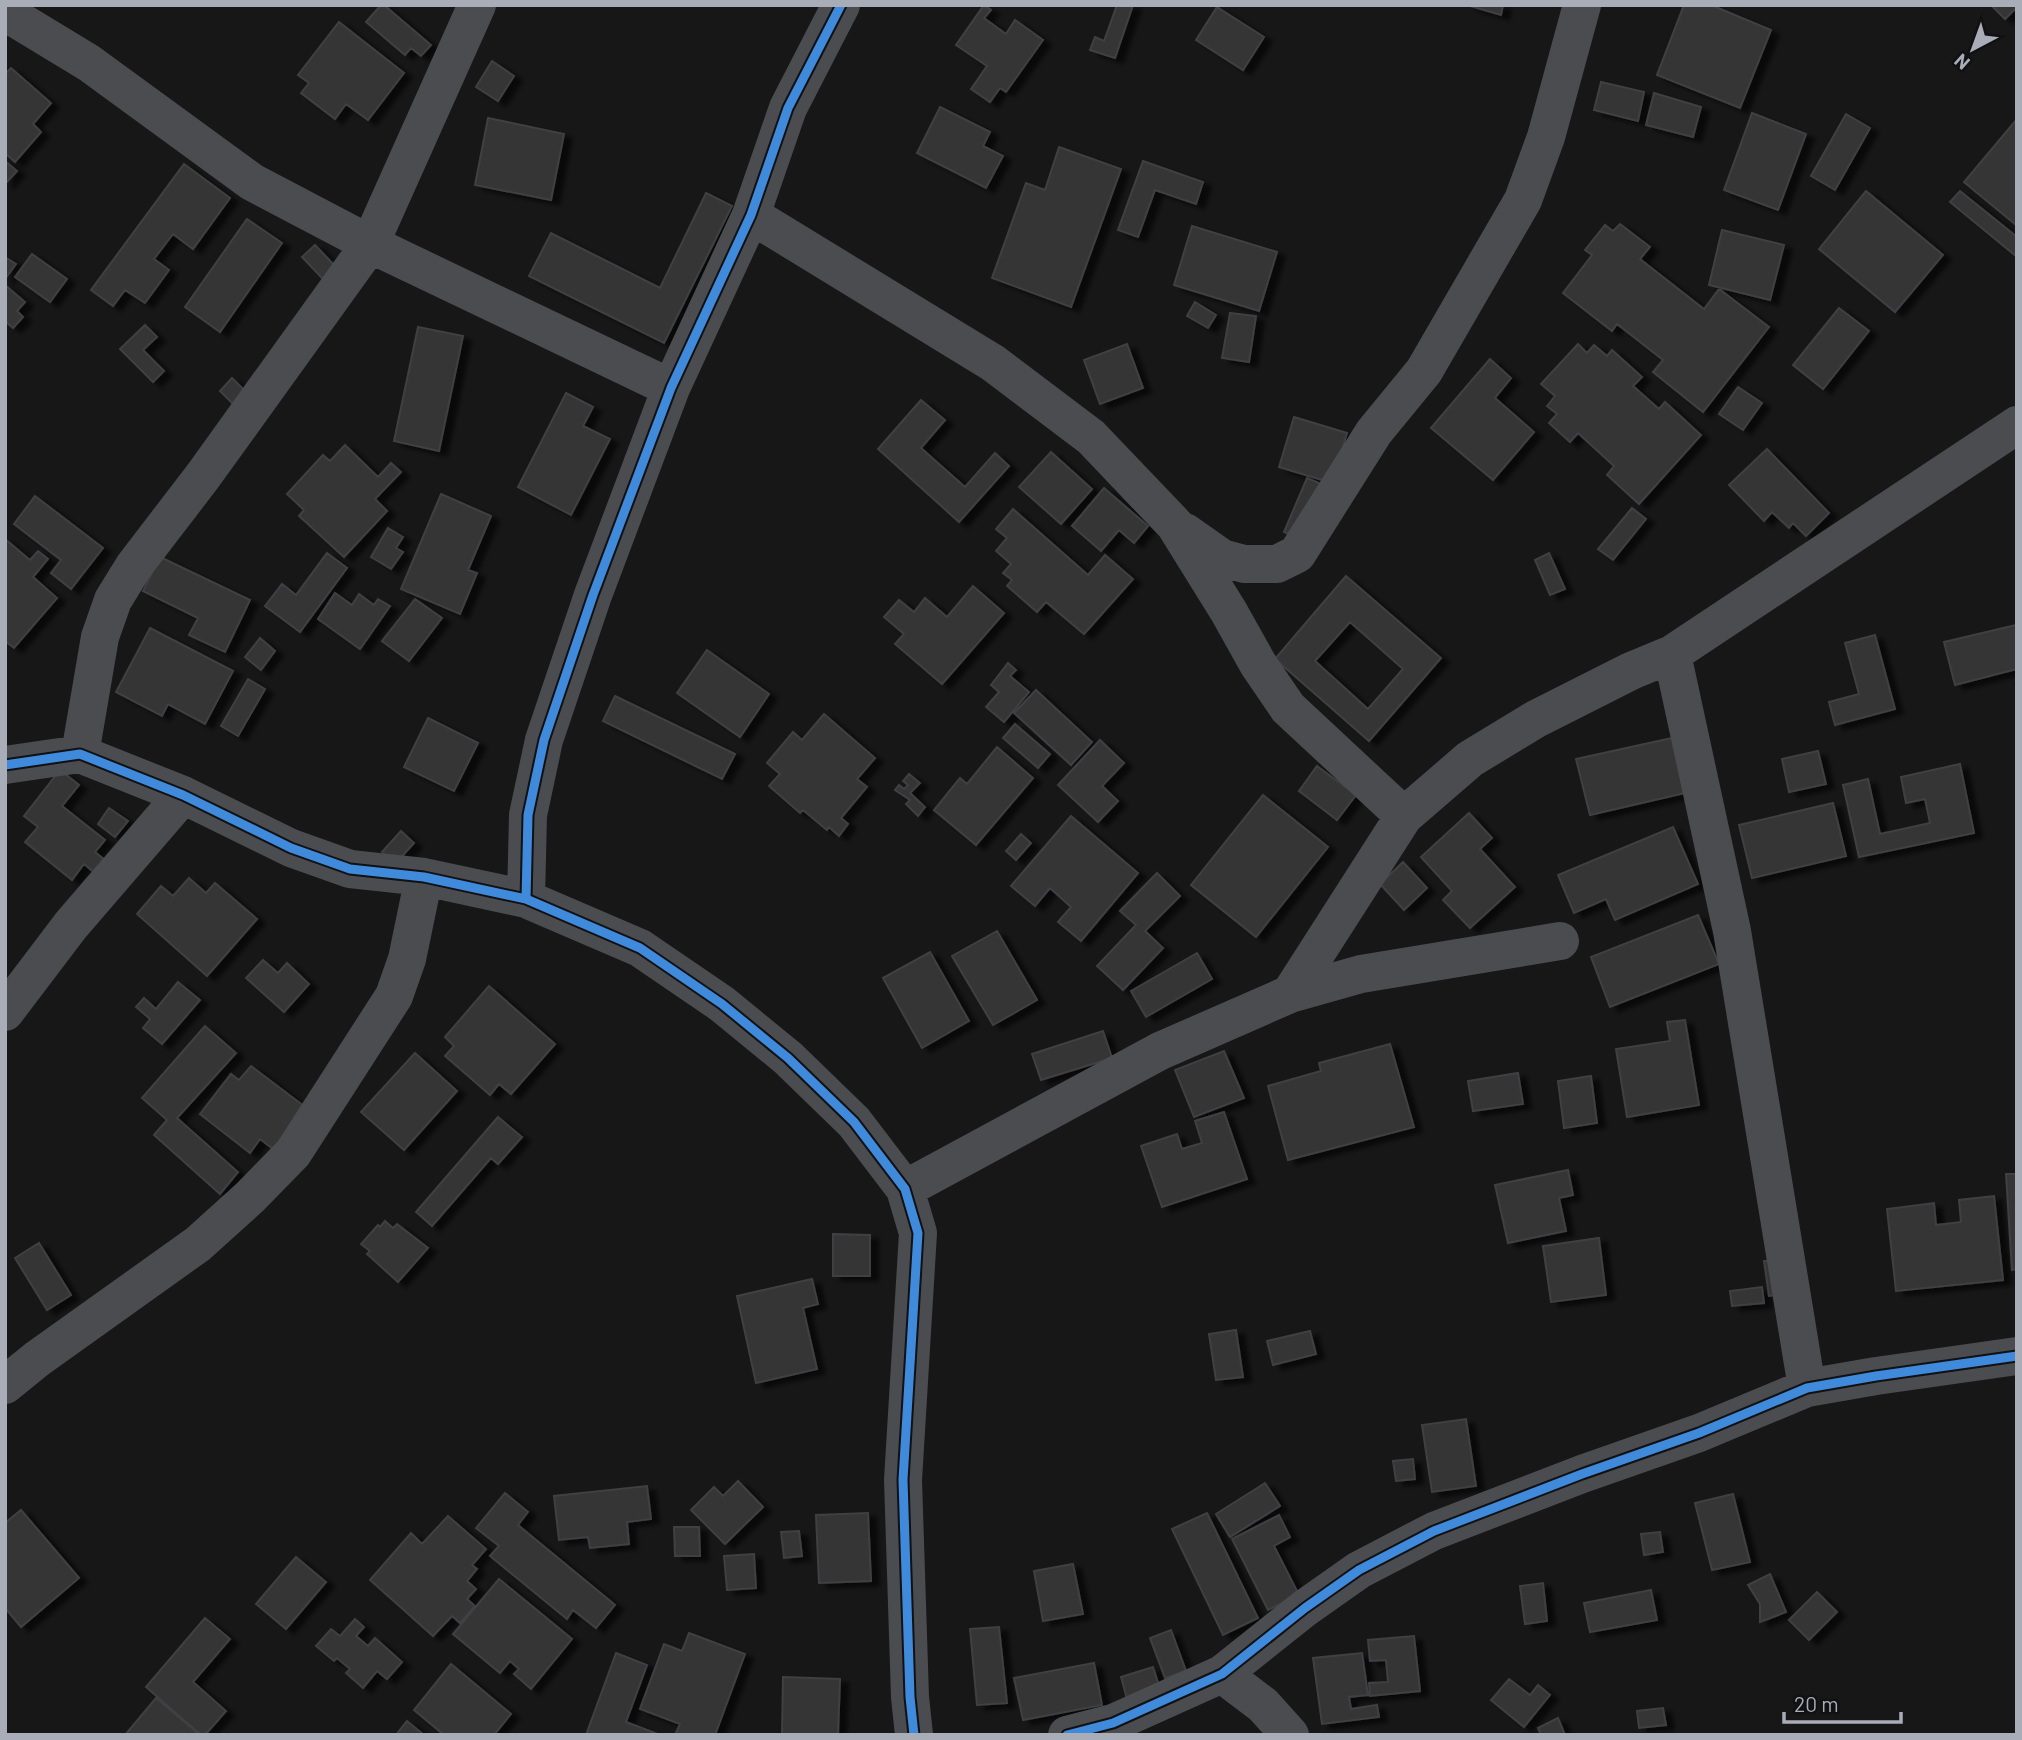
<svg xmlns="http://www.w3.org/2000/svg" width="2022" height="1740" font-family="Barlow,sans-serif">
  <style>
    .building { fill: #353536; stroke: #3f4043; stroke-width: 2; fill-rule: evenodd; filter: url(#shadow) }
    .lines { fill: none; stroke-linecap: round; stroke-linejoin: round }
    .minor { stroke: #4b4c50; stroke-width: 38 }
    .cycleway-casing { stroke: #111113; stroke-width: 13 }
    .cycleway { stroke: #408adc; stroke-width: 9 }
  </style>
  <defs>
    <filter id="shadow"><feDropShadow dx="8" dy="4.5" stdDeviation="2" flood-color="#0009"/></filter>
  </defs>
  <rect width="100%" height="100%" fill="#171717"/>
  <path class="building" d="M381,5H384L431,45L421,56L411,48L405,55L366,22Z
    M984,5L991,10L984,18L1006,34L1015,20L1043,40L1006,92L1000,88L990,102L971,89L987,66L956,45Z
    M1117,5H1133L1115,58L1090,50L1095,37L1104,41Z
    M1467,5H1503L1501,15Z
    M1684,5H1711L1771,30L1740,108L1657,75Z
    M1991,5H2017V7L2005,19Z
    M1217,7L1264,37L1243,70L1196,40Z
    M339,22L404,73L368,120L346,104L335,119L301,93L309,83L298,75Z
    M492,61L514,76L498,101L476,87Z
    M11,68L51,103L33,124L41,132L15,162L5,153V74Z
    M1601,82L1644,92L1638,121L1594,110Z
    M1654,93L1701,107L1693,137L1646,125Z
    M940,107L990,132L983,146L1003,156L986,188L917,153Z
    M1752,113L1806,134L1778,210L1724,190Z
    M1846,114L1870,128L1835,190L1811,176Z
    M488,118L564,134L551,200L475,185Z
    M2017,119V224L2016,225L1964,182Z
    M1059,147L1121,169L1071,307L992,278L1026,183L1045,190Z
    M5,161L17,171L5,184Z
    M1143,161L1203,182L1196,204L1155,190L1138,237L1118,230Z
    M184,164L230,198L193,249L173,234L154,259L169,270L145,303L125,290L113,306L91,290Z
    M1866,191L1943,255L1895,312L1819,249Z
    M1960,191L2017,237V257L1950,202Z
    M706,193L732,206L664,343L529,276L551,233L660,288Z
    M247,219L282,243L220,332L185,307Z
    M1620,224L1650,247L1640,259L1704,309L1719,289L1769,327L1703,412L1653,372L1663,360L1617,324L1612,331L1563,293L1592,255L1585,250L1605,225L1613,231Z
    M1192,226L1277,252L1259,311L1174,285Z
    M1722,230L1784,245L1770,300L1709,285Z
    M315,245L336,267L323,279L302,257Z
    M32,254L67,279L50,302L15,277Z
    M5,257L16,264L5,279Z
    M5,285L25,302L17,311L23,317L13,328L5,321Z
    M1195,302L1216,315L1208,328L1187,316Z
    M1839,308L1869,331L1823,389L1793,365Z
    M1230,313L1256,316L1249,362L1222,358Z
    M145,325L157,337L143,350L164,371L153,382L120,349Z
    M418,327L463,336L439,451L394,441Z
    M1127,344L1143,388L1100,404L1084,360Z
    M1578,344L1587,353L1594,345L1607,356L1612,350L1642,377L1633,386L1659,409L1665,402L1701,435L1639,504L1607,475L1614,466L1578,433L1570,442L1549,423L1557,414L1547,406L1555,396L1541,384Z
    M1490,359L1511,378L1495,398L1534,432L1493,480L1431,428Z
    M232,378L252,398L240,411L220,391Z
    M1738,387L1762,403L1743,430L1719,414Z
    M566,393L593,407L583,426L610,439L571,515L518,487Z
    M921,400L945,420L921,448L965,487L995,453L1009,466L959,522L878,449Z
    M1294,417L1347,433L1332,483L1279,467Z
    M345,445L378,477L391,463L401,472L375,499L387,511L344,557L299,516L304,510L287,494L323,455L330,461Z
    M1767,449L1829,513L1806,536L1793,523L1789,528L1772,512L1764,521L1729,485Z
    M1051,452L1092,489L1061,524L1019,487Z
    M1307,478L1328,487L1304,541L1284,532Z
    M1104,488L1148,526L1134,543L1119,530L1101,551L1072,526Z
    M441,494L491,516L468,570L477,573L460,614L401,589Z
    M35,496L103,548L71,589L51,573L61,560L14,524Z
    M1632,508L1646,519L1613,560L1598,549Z
    M1013,509L1088,575L1105,555L1133,579L1084,634L1046,602L1037,612L1007,586L1012,580L1003,573L1011,564L996,551L1007,538L996,529Z
    M388,528L403,537L396,548L403,552L391,569L371,557Z
    M5,539L30,560L38,551L48,559L33,577L57,598L14,648L5,641Z
    M327,553L347,568L300,632L265,606L282,584L296,595Z
    M1549,553L1565,589L1550,595L1535,560Z
    M160,557L250,600L225,652L189,635L198,618L143,591Z
    M1346,576L1441,658L1369,741L1275,659ZM1350,622L1403,669L1368,709L1315,661Z
    M973,586L1004,613L942,684L895,644L904,634L884,617L899,600L914,612L925,598L947,617Z
    M335,593L352,605L359,594L374,605L378,599L390,606L360,649L318,619Z
    M415,599L442,618L409,661L382,641Z
    M2016,625L2017,669L1955,685L1944,642Z
    M150,628L233,671L205,724L168,704L162,716L116,692Z
    M1875,635L1895,709L1835,725L1829,702L1859,694L1845,643Z
    M260,638L275,651L261,670L245,657Z
    M707,650L769,694L740,737L677,693Z
    M1008,663L1016,670L1010,676L1029,692L1004,722L986,707L999,692L991,685Z
    M248,679L265,689L238,736L221,726Z
    M1036,690L1092,742L1071,765L1014,713Z
    M615,696L735,754L722,779L603,721Z
    M824,714L875,758L857,779L867,787L841,818L848,824L839,836L829,827L827,830L803,810L800,813L769,786L780,774L767,763L793,732L802,740Z
    M428,718L478,743L454,791L404,767Z
    M1015,724L1050,754L1038,768L1003,738Z
    M1672,738L1685,793L1590,815L1576,759Z
    M1100,740L1124,763L1102,786L1118,801L1098,822L1058,785Z
    M997,747L1033,778L976,845L934,810L960,778L967,784Z
    M1818,751L1826,784L1789,792L1782,759Z
    M1960,764L1974,833L1859,857L1843,785L1868,779L1880,834L1930,823L1925,799L1906,803L1901,777Z
    M1317,766L1356,795L1337,820L1299,791Z
    M60,770L79,785L62,806L105,840L95,852L106,861L96,874L84,864L72,880L25,842L38,827L24,816Z
    M909,774L920,783L910,793L925,807L918,816L906,804L910,800L895,790L899,785L904,789L908,785L903,781Z
    M1263,795L1328,847L1256,937L1191,885Z
    M1833,803L1846,856L1752,878L1739,825Z
    M109,808L128,821L115,837L98,824Z
    M1469,813L1492,838L1480,849L1515,887L1470,928L1443,900L1452,891L1421,857Z
    M1071,816L1138,873L1081,941L1058,922L1071,907L1050,888L1035,906L1011,886Z
    M1673,827L1698,884L1615,920L1606,899L1574,913L1558,875Z
    M401,831L414,843L395,864L382,852Z
    M1021,834L1031,843L1016,860L1006,851Z
    M1403,862L1427,888L1404,910L1380,884Z
    M1157,873L1180,896L1145,931L1163,948L1123,990L1097,966L1136,925L1120,911Z
    M189,878L206,893L215,883L257,919L207,976L137,914L161,886L173,896Z
    M1698,915L1719,964L1610,1007L1591,957Z
    M997,931L1037,1000L993,1025L952,956Z
    M930,952L969,1021L922,1048L883,978Z
    M1197,953L1212,979L1146,1017L1131,991Z
    M263,960L278,973L287,963L309,984L284,1012L246,978Z
    M178,982L200,1000L162,1044L143,1028L150,1019L136,1007L144,998L156,1009Z
    M489,986L555,1044L511,1094L499,1084L490,1095L445,1056L454,1046L445,1037Z
    M1685,1020L1699,1105L1627,1117L1616,1049L1670,1041L1667,1022Z
    M205,1026L236,1053L177,1118L238,1172L220,1194L154,1135L167,1120L142,1098Z
    M1103,1031L1112,1058L1041,1080L1032,1054Z
    M1390,1044L1414,1127L1288,1160L1268,1086L1321,1071L1319,1063Z
    M1224,1051L1244,1098L1194,1117L1175,1070Z
    M415,1053L457,1091L404,1150L361,1112Z
    M251,1066L309,1110L277,1152L260,1139L250,1153L200,1114L231,1074L239,1080Z
    M1518,1073L1523,1104L1473,1111L1468,1081Z
    M1591,1076L1597,1123L1564,1128L1558,1081Z
    M1224,1112L1247,1179L1162,1207L1141,1146L1177,1134L1182,1149L1202,1143L1195,1121Z
    M498,1117L522,1137L498,1164L491,1158L432,1226L416,1212Z
    M1568,1170L1573,1195L1559,1198L1566,1231L1508,1243L1495,1185Z
    M2006,1174H2017V1269L2012,1270Z
    M1994,1196L2003,1280L1896,1291L1887,1209L1934,1203L1936,1225L1961,1222L1959,1200Z
    M385,1221L393,1228L397,1224L428,1248L398,1282L367,1254L370,1251L361,1244L378,1225L380,1227Z
    M833,1234L870,1235V1276H833Z
    M1599,1238L1606,1295L1551,1302L1543,1246Z
    M39,1243L71,1295L47,1310L15,1258Z
    M1781,1259L1785,1294L1769,1296L1764,1261Z
    M812,1279L818,1304L803,1308L817,1369L756,1383L737,1296Z
    M1762,1287L1764,1303L1732,1306L1730,1291Z
    M1236,1330L1243,1377L1216,1380L1209,1334Z
    M1310,1331L1316,1354L1273,1365L1267,1341Z
    M1466,1419L1476,1486L1432,1492L1422,1425Z
    M1413,1459L1415,1479L1396,1481L1393,1461Z
    M738,1481L763,1507L725,1544L691,1510L714,1487L723,1496Z
    M1265,1483L1280,1506L1230,1537L1216,1514Z
    M647,1486L651,1519L627,1522L629,1544L590,1548L588,1537L559,1540L554,1496Z
    M505,1493L528,1512L518,1525L615,1605L596,1628L573,1610L567,1619L490,1556L499,1546L476,1528Z
    M1733,1494L1750,1562L1712,1570L1695,1503Z
    M21,1510L79,1578L21,1627L5,1608V1523Z
    M868,1513L871,1581L819,1583L816,1515Z
    M1207,1513L1258,1618L1223,1635L1172,1529Z
    M1279,1515L1290,1537L1274,1546L1299,1595L1268,1610L1232,1539Z
    M448,1516L486,1549L472,1565L477,1569L467,1581L476,1589L467,1599L475,1606L460,1623L452,1616L433,1636L370,1580L411,1533L422,1544Z
    M674,1527H699L700,1556H675Z
    M799,1531L802,1556L784,1558L781,1532Z
    M1660,1532L1663,1552L1644,1555L1641,1534Z
    M754,1554L756,1588L727,1590L724,1556Z
    M296,1557L326,1582L286,1629L256,1604Z
    M1073,1564L1083,1614L1043,1621L1034,1571Z
    M1770,1574L1786,1612L1760,1622V1604L1748,1585Z
    M499,1579L572,1639L531,1689L514,1674L519,1669L510,1661L500,1673L453,1634Z
    M1543,1583L1547,1621L1525,1624L1520,1586Z
    M1651,1590L1657,1620L1590,1632L1584,1603Z
    M1817,1592L1837,1612L1809,1640L1789,1620Z
    M205,1618L230,1639L193,1682L226,1711L205,1735H201L146,1687Z
    M355,1619L364,1627L356,1636L368,1646L375,1638L402,1662L387,1679L377,1671L363,1688L346,1673L350,1669L337,1658L334,1661L316,1646L331,1629L340,1636Z
    M999,1627L1007,1703L977,1705L970,1629Z
    M1171,1630L1186,1671L1165,1678L1150,1638Z
    M689,1633L745,1654L715,1735H675L680,1724L640,1709L664,1644L682,1651Z
    M1414,1636L1420,1691L1370,1696L1369,1683L1388,1682L1386,1660L1370,1661L1368,1640Z
    M616,1653L647,1665L626,1722L660,1735H586Z
    M1362,1653L1368,1695L1349,1697L1351,1709L1377,1705L1379,1717L1322,1724L1313,1658Z
    M1094,1663L1102,1705L1023,1720L1014,1678Z
    M451,1664L511,1714L494,1735H444L414,1710Z
    M1153,1667L1160,1689L1127,1699L1121,1677Z
    M783,1677L840,1679L838,1735H782Z
    M1509,1679L1530,1695L1538,1685L1550,1695L1524,1727L1491,1700Z
    M156,1698L200,1735H125Z
    M1663,1708L1666,1725L1639,1728L1637,1711Z
    M1558,1718L1565,1735H1541L1538,1728Z
    M407,1721L424,1735H396Z"/>
  <g class="lines">
    <path class="minor" d="M5,12L89,63L252,182L370,244L671,388
      M751,215L993,363L1091,437L1175,525L1229,612L1258,664L1288,708L1404,816
      M1185,532L1222,558L1244,564H1277L1297,554L1374,432L1424,371L1523,200L1546,137L1582,5
      M1672,654L1732,931L1807,1388
      M80,754L100,637L113,600L134,566L203,476L370,244L477,5
      M5,765L80,754L183,795L291,848L350,869L424,877L526,899L640,948L722,1004L788,1058L854,1122L905,1189L918,1233L903,1480L910,1697L914,1735
      M526,899L528,815L544,740L593,595L671,388L751,215L788,108L841,5
      M1290,994L1404,816L1470,759L1536,719L1631,671L1672,654L2017,425
      M5,1012L71,925L183,795
      M905,1189L1160,1051L1290,994L1361,974L1560,941
      M5,1385L37,1359L198,1244L250,1197L293,1153L394,996L407,959L424,877
      M1222,1674L1263,1705L1290,1735
      M1067,1735L1113,1723L1222,1674L1305,1608L1359,1570L1434,1531L1582,1474L1699,1433L1807,1388L1876,1376L2017,1356"/>
    <g class="cycleway-casing">
      <path id="cycleway" d="M5,765L80,754L183,795L291,848L350,869L424,877L526,899L640,948L722,1004L788,1058L854,1122L905,1189L918,1233L903,1480L910,1697L914,1735
        M526,899L528,815L544,740L593,595L671,388L751,215L788,108L841,5
        M1067,1735L1113,1723L1222,1674L1305,1608L1359,1570L1434,1531L1582,1474L1699,1433L1807,1388L1876,1376L2017,1356"/>
    </g>
    <use href="#cycleway" class="cycleway"/>
  </g>
  <rect width="2022" height="1740" fill="none" stroke="#a8adb8" stroke-width="14"/>
  <g transform="translate(1973 49) rotate(221)" stroke="#111113" stroke-width="5" paint-order="stroke">
  <path d="M0-5L12 26L0 18L-12 26Z" fill="#a8adb8"/>
  <text y="-10" font-size="19" font-weight="bold" text-anchor="middle" fill="#a8adb8">N</text>
  </g>
  <path d="M1784 1712v10h117v-10" fill="none" stroke="#a8adb8" stroke-width="3.5"/>
  <text x="1794" y="1712" font-size="21" fill="#a8adb8" stroke="#111113" stroke-width="5" paint-order="stroke">20 m</text>
</svg>
